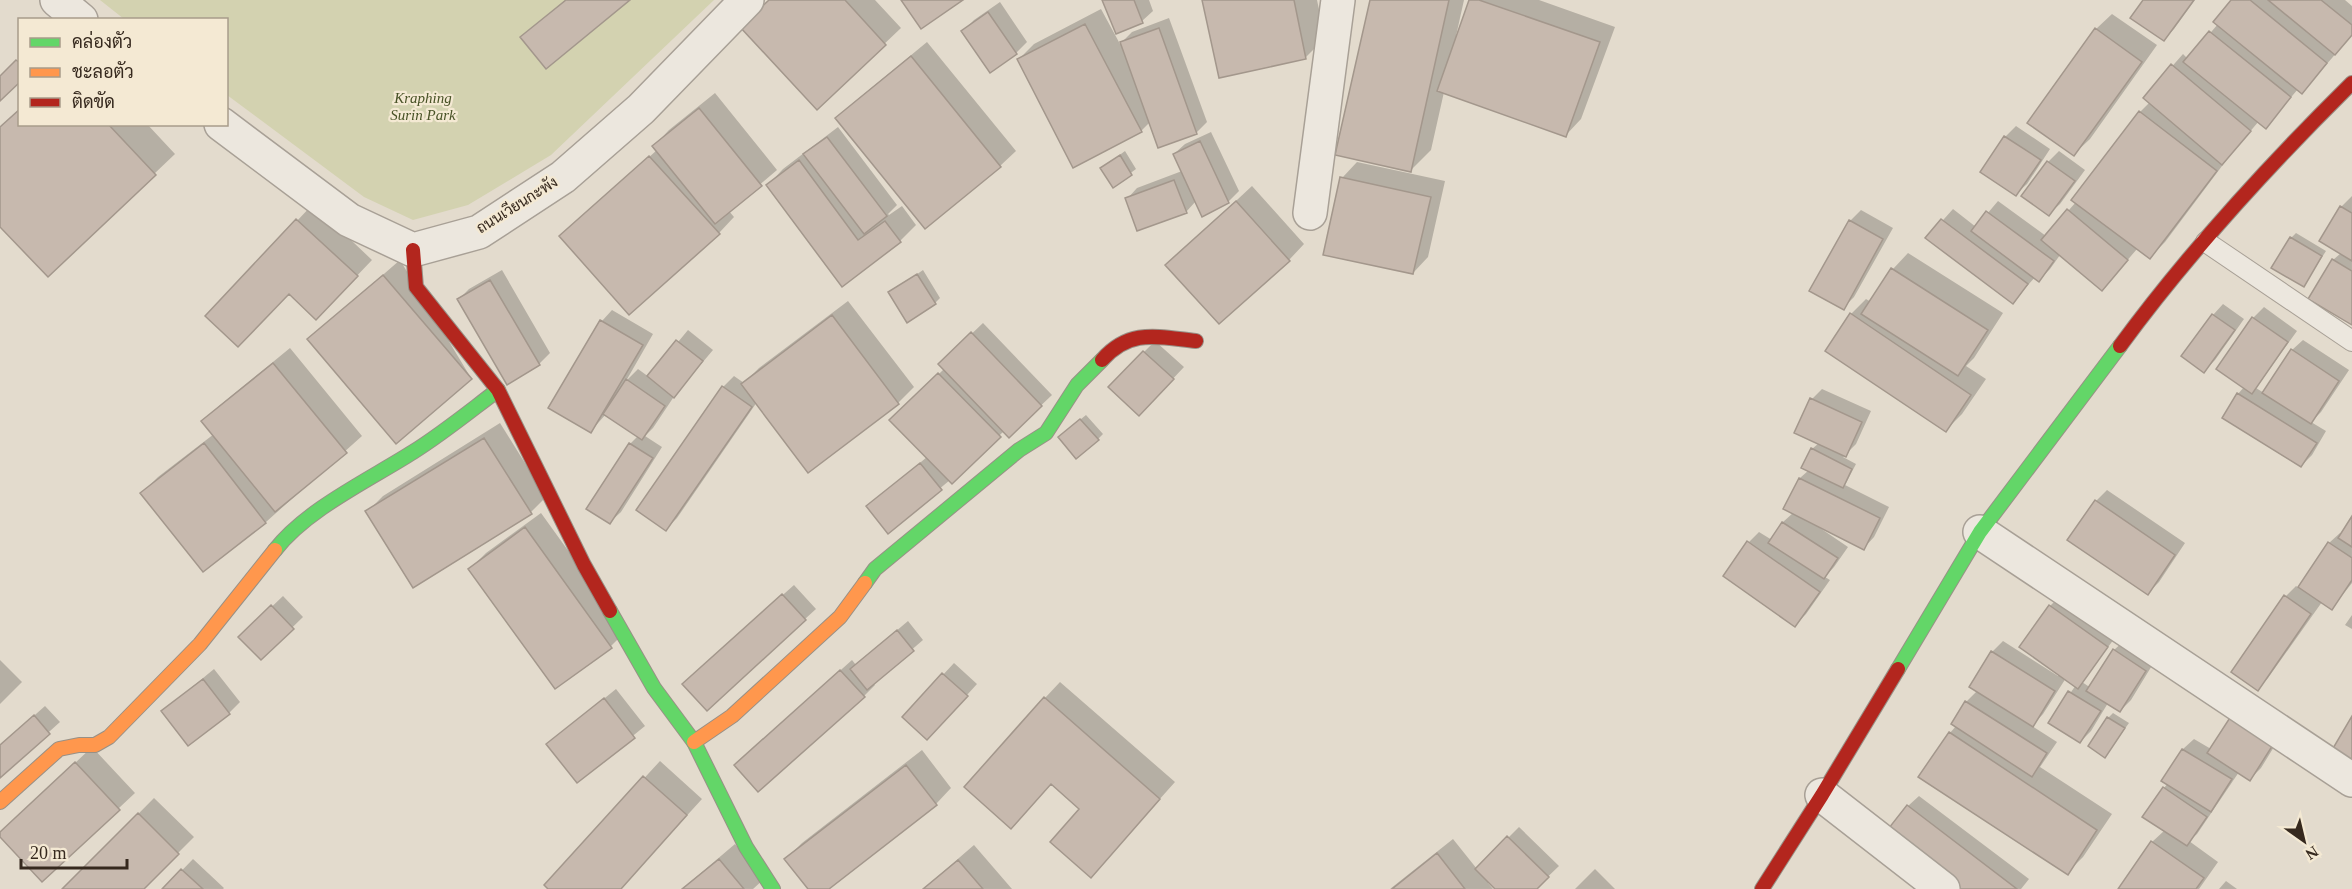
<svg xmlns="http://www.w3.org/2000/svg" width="2352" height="889" font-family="'Times New Roman',Sarabun,serif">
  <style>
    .green { fill: #d3d2b0 }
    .shadow { fill: #0003 }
    .building { fill: #c7b9ae; stroke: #a3978c; stroke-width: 1.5 }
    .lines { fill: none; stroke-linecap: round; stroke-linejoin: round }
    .lane-casing { stroke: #a8a096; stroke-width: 22 }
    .street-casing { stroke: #a8a096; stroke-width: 36 }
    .fast-casing { stroke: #989086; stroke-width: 16 }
    .slow-casing { stroke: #989086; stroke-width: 16 }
    .jam-casing { stroke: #989086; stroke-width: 16 }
    .lane { stroke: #ece7de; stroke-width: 20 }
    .street { stroke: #ece7de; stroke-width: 33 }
    .fast { stroke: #63d668; stroke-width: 14 }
    .slow { stroke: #ff974d; stroke-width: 14 }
    .jam { stroke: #b3261e; stroke-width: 14 }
    .labels { text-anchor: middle; stroke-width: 4.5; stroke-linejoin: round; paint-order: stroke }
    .park-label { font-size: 15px; font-style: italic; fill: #485226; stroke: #f4e9d3 }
    .street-label { font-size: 15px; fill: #36291e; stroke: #f4e9d3 }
  </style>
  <rect width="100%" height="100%" fill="#e3dbcd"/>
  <path class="green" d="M100,0H714L551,155L468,205L413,220L364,197L227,95L226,20L124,19Z"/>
  <path class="shadow" d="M565,0H628L522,38Z
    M770,0H875L901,28L818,107Z
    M1103,0H1149L1153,11L1142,21Z
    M1203,0H1317L1325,38L1306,57Z
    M1372,0H1464L1456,36H1458L1471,0H1539L1615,27L1581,119L1566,135L1444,92L1431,150L1411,170Z
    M2145,0H2195L2174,29L2164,39Z
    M2233,0H2345L2352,6V35L2312,81L2298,89L2266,127L2259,121L2231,154L2165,242L2149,258L2137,249L2112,278L2060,255L2050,269L2039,280L2035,277L2013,302L1927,238L1953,209L1976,227L1998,201L2046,236L2076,202L2140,112L2150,102L2145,97L2183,54L2188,59L2218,24Z
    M1000,2L1027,42L1016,53L990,71L963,31L974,20Z
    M1101,9L1120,44L1132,32L1169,18L1207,122L1196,133L1150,122L1141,131L1019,59L1034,44Z
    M2112,14L2157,45L2090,139L2074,154L2096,29Z
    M927,42L1016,151L1000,166L837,118L853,103Z
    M715,93L777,170L729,211L734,217L719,233L561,236L657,150L654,146L669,130Z
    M20,124H147L175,154L48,275L0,225V128Z
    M2016,126L2050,149L2027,184L2016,194L1982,172L2005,137Z
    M838,127L897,205L888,214L889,215L902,206L916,225L900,241L842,285L768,185L783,169Z
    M1211,132L1239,191L1228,202L1196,201L1186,212L1127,199L1137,188L1182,171L1174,154L1185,144Z
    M1125,151L1136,169L1113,186L1102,168Z
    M2059,151L2085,170L2060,204L2049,214L2048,162Z
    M1357,162L1445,181L1428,257L1413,273L1342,178Z
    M1252,186L1304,244L1289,260L1167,265Z
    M2352,196V323L2333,260L2341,253L2321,241L2341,207Z
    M313,204L372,260L332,302L290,292L207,316Z
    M1861,210L1893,228L1854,297L1843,308L1811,290L1850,221Z
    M2296,233L2326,251L2304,285L2291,238Z
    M1908,253L2003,313L1974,358L1966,366L1986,379L1962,414L1946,430L1851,314L1866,299L1871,302L1893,269Z
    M400,260L471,378L309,339Z
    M502,270L550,353L539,364L459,299L469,289Z
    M923,270L940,298L935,303L890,293Z
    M848,301L914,387L898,403L757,402L677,518L666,529L723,387L734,376L744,383L759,368Z
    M2223,304L2244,319L2215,360L2204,371L2213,315Z
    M2264,307L2297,331L2256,388L2264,393L2292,350L2303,340L2349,370L2321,412L2311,422L2326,431L2312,455L2301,466L2238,394L2244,387L2253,318Z
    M612,310L653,334L626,381L638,369L649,377L688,330L713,350L675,395L653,428L645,436L662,447L621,512L610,522L589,509L630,444L638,436L606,414L591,431L550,407L602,321Z
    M983,323L1052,395L1009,436L1004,431L952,482L950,480L889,531L868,506L927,457L907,405L944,369L940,364Z
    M1155,341L1184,367L1150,403L1144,352Z
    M290,348L362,436L266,522L204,570L142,493L158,477L214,434L203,421L219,406Z
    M1822,389L1871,411L1856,444L1843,457L1856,464L1845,485L1889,507L1874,537L1864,548L1821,526L1820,528L1848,547L1834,567L1825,577L1830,580L1806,614L1795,625L1749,542L1759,532L1772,540L1783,522L1793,513L1785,508L1800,478L1809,470L1812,449L1819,443L1812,399Z
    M1086,415L1103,434L1098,439L1065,432Z
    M500,423L546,497L531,512H367L383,496Z
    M2107,490L2185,543L2159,582L2148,593L2069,539L2096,501Z
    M541,513L626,631L611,646L470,569L486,553Z
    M2352,519V583L2332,608L2322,602L2268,678L2258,689L2286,596L2296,586L2299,588L2329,543L2340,533L2342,534Z
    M794,585L816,609L805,619L695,673Z
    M283,596L303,617L261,658L240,637Z
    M2060,596L2117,635L2082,682L2091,688L2114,650L2125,640L2156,659L2131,700L2120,711L2108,703L2091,731L2080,742L2050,722L2076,685L2066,678L2043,714L2032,726L2057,742L2040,767L2112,814L2083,857L2067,873L1950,733L1956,726L1966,702L1977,691L1992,652L2003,641L2058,676L2060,674L2050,606Z
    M2352,615V629L2345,625Z
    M908,621L923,640L873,683L875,685L864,696L747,754L852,660L856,665Z
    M0,660L22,682L0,704Z
    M954,663L977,684L938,727L904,717Z
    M214,669L240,702L229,713L163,711Z
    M1060,682L1175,782L1091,876L1081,808L1045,698Z
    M616,689L645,726L577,781L548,744Z
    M45,706L60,722L0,776V746Z
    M2113,713L2129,723L2105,756L2108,718Z
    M2285,729L2261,768L2250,779L2239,772L2197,834L2189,841L2218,862L2199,889H2120L2152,842L2165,830L2164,788L2168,783L2163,780L2183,749L2194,739L2211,749Z
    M92,747L135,793L42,880L0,834Z
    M922,750L951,788L936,804L826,889H810L786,859L802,843Z
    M660,761L702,799L620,889H551L546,885Z
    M1919,796L2029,879L2021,889H1960L1908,806Z
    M154,798L194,837L142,889H64Z
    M1519,827L1559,866L1535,889H1497L1490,882L1488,883L1493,889H1390L1453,839L1477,869Z
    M735,844L764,879L753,889H682Z
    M974,845L1012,889H924L930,883Z
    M193,859L224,888L223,889H164Z
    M1595,869L1615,889H1575Z
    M2226,881L2237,889H2219Z"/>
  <path class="building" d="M566,0H630L546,69L520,37Z
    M769,0H845L886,45L817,110L740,27Z
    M901,0H963L921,29Z
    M1102,0H1134L1143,23L1116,34Z
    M1202,0H1294L1306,59L1219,78Z
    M1370,0H1449L1411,172L1335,155Z
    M1469,0H1479L1600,42L1566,137L1437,91Z
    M2143,0H2194L2164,41L2130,18Z
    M2231,0H2250L2327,63L2302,94L2213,22Z
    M2268,0H2321L2352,25V35L2335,55Z
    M988,12L1017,54L990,73L961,31Z
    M1085,24L1142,132L1073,168L1017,59Z
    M1159,28L1197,134L1158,148L1120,42Z
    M2095,28L2142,62L2074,156L2027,123Z
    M2209,31L2291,97L2266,129L2183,62Z
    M911,56L1001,167L925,229L835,118Z
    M16,60L20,63V82L0,101V76Z
    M2171,64L2251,131L2222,165L2143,98Z
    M699,108L762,186L715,224L652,146Z
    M20,109V124H108L156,175L48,277L0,227V127Z
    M2139,111L2217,171L2150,259L2071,200Z
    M2004,136L2041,160L2016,196L1980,172Z
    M827,137L887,216L864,234L803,154Z
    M1200,141L1229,203L1202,217L1173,154Z
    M1120,155L1132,175L1113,188L1100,168Z
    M649,156L720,234L629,315L559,236Z
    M799,160L858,240L885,221L901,242L842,287L766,185Z
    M2047,161L2075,181L2049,216L2021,196Z
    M1340,177L1431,197L1413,274L1323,255Z
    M1174,180L1187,213L1137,231L1125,198Z
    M1236,201L1290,261L1219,324L1165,265Z
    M2340,206L2352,213V261L2319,241Z
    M2067,209L2128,260L2102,291L2041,240Z
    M1986,211L2054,261L2039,282L1971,231Z
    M296,219L358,276L316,320L289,294L238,347L205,316Z
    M1941,219L2028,284L2013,304L1925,238Z
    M1849,220L1883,239L1844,310L1809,291Z
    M2290,237L2322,256L2304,287L2271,268Z
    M2332,259L2352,271V325L2308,299Z
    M1891,268L1988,330L1958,376L1861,314Z
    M917,274L936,304L907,323L888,292Z
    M383,275L472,379L396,444L307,339Z
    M490,280L540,365L507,385L457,299Z
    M1850,313L1971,395L1946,432L1825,351Z
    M2212,314L2235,330L2204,373L2181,356Z
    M832,315L899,404L808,473L741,384Z
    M2252,317L2288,342L2252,394L2216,369Z
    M600,320L643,345L591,433L548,408Z
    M971,332L1042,406L1009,438L938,364Z
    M676,340L703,361L674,398L647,376Z
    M2291,349L2339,381L2311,424L2262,393Z
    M1143,351L1174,379L1139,416L1108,387Z
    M273,363L347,453L275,512L201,421Z
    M938,373L1001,437L952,484L889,420Z
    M626,379L665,406L642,440L603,414Z
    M722,386L752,407L666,531L636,510Z
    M2237,393L2317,443L2301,467L2222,418Z
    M1810,398L1862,422L1846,457L1794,433Z
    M1080,419L1099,440L1076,459L1058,437Z
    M484,438L532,514L413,588L365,511Z
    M204,443L266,523L203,572L140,493Z
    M629,443L653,458L610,524L586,509Z
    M1811,448L1852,469L1843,488L1801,468Z
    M920,463L942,490L888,534L866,506Z
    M1799,478L1880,518L1864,550L1783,509Z
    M2095,500L2175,555L2148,595L2067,540Z
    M2352,516V547L2338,538Z
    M1782,522L1838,558L1824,579L1768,543Z
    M525,527L612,648L555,689L468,569Z
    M1747,541L1820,592L1795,627L1723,576Z
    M2328,542L2352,558V580L2332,610L2298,587Z
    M782,594L806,620L707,711L682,684Z
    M2284,595L2311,614L2258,691L2231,672Z
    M271,605L294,629L261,660L238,637Z
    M2049,605L2108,647L2078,689L2019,647Z
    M897,630L914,651L867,690L850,669Z
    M2113,649L2146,671L2120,712L2086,691Z
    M1991,651L2055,691L2033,727L1969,687Z
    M840,670L865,697L758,792L734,765Z
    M942,673L968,696L927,740L902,717Z
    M203,679L230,714L188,746L161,711Z
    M2068,691L2101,711L2080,743L2048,723Z
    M1044,697L1160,799L1091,878L1050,842L1079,809L1051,784L1011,829L964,787Z
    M604,698L635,738L577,783L546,744Z
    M1965,701L2047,753L2032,777L1951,724Z
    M2233,713L2276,740L2250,781L2207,753Z
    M34,715L50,734L0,778V745Z
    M2352,716V761L2332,750Z
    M2107,717L2125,728L2105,758L2088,746Z
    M1949,732L2097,830L2068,875L1918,777Z
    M2182,749L2232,779L2211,812L2161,781Z
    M75,762L120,810L42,882L0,837V832Z
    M906,765L937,805L829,889H808L784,859Z
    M643,776L687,815L621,889H548L544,885Z
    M2163,787L2207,817L2187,846L2142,817Z
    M1907,805L2017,889H1958L1885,833Z
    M138,813L179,854L144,889H62Z
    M1507,836L1549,877L1537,889H1495L1475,869Z
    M2151,841L2204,878L2196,889H2118Z
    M1437,853L1465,889H1392Z
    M719,859L744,889H682Z
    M958,860L983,889H923Z
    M181,869L203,889H162Z"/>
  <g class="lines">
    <g class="lane-casing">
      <path id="lane" d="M2206,242L2352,341"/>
    </g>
    <g class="street-casing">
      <path id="street" d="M57,0L81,20
        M221,124L349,220L413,250L479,232L563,177L641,109L747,0
        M1310,213L1338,0
        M1980,532L2352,780
        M1822,795L1943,889"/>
    </g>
    <g class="fast-casing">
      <path id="fast" d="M275,550C307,509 369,480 413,452C442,434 470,411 498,390
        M865,583L875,569L1019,450L1046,433L1077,385L1102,360
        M610,611L654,688L694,742L746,847L773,889
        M1898,669L1980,532L2120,346"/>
    </g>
    <g class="slow-casing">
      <path id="slow" d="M694,742L732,716L840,617L865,583
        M0,802L59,749L79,745H95L109,737L200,644L275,550"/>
    </g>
    <g class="jam-casing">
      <path id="jam" d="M413,250L416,287L498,390L584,565L610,611
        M2120,346C2189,252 2269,165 2352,83
        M1102,360C1130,328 1158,337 1196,341
        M1762,889L1822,795L1898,669"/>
    </g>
    <use href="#lane" class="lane"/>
    <use href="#street" class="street"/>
    <use href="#fast" class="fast"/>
    <use href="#slow" class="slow"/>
    <use href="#jam" class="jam"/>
  </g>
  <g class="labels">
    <g class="park-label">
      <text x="423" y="103">Kraphing<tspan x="423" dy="17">Surin Park</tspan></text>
    </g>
    <g class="street-label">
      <text transform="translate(517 205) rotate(-32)" y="5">ถนนเวียนกะพัง</text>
    </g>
  </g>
  <rect x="18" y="18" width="210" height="108" fill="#f4e9d3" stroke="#a89c8b" stroke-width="1.5"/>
  <rect x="30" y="38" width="30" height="9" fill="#63d668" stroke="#a89c8b" stroke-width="1.5"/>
  <text x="72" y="48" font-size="18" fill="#36291e">คล่องตัว</text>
  <rect x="30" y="68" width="30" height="9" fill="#ff974d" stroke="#a89c8b" stroke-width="1.5"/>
  <text x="72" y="78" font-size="18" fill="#36291e">ชะลอตัว</text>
  <rect x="30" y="98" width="30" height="9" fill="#b3261e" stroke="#a89c8b" stroke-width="1.5"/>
  <text x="72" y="108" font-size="18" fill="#36291e">ติดขัด</text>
  <g transform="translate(2304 841) rotate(146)" stroke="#f4e9d3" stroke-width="4.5" paint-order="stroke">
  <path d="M0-4.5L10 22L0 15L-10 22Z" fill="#36291e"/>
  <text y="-9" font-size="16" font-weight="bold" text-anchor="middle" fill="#36291e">N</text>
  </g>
  <path d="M21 859v9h106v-9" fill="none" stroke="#36291e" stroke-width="3"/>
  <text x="30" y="859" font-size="18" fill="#36291e" stroke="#f4e9d3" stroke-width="4.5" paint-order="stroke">20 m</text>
</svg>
